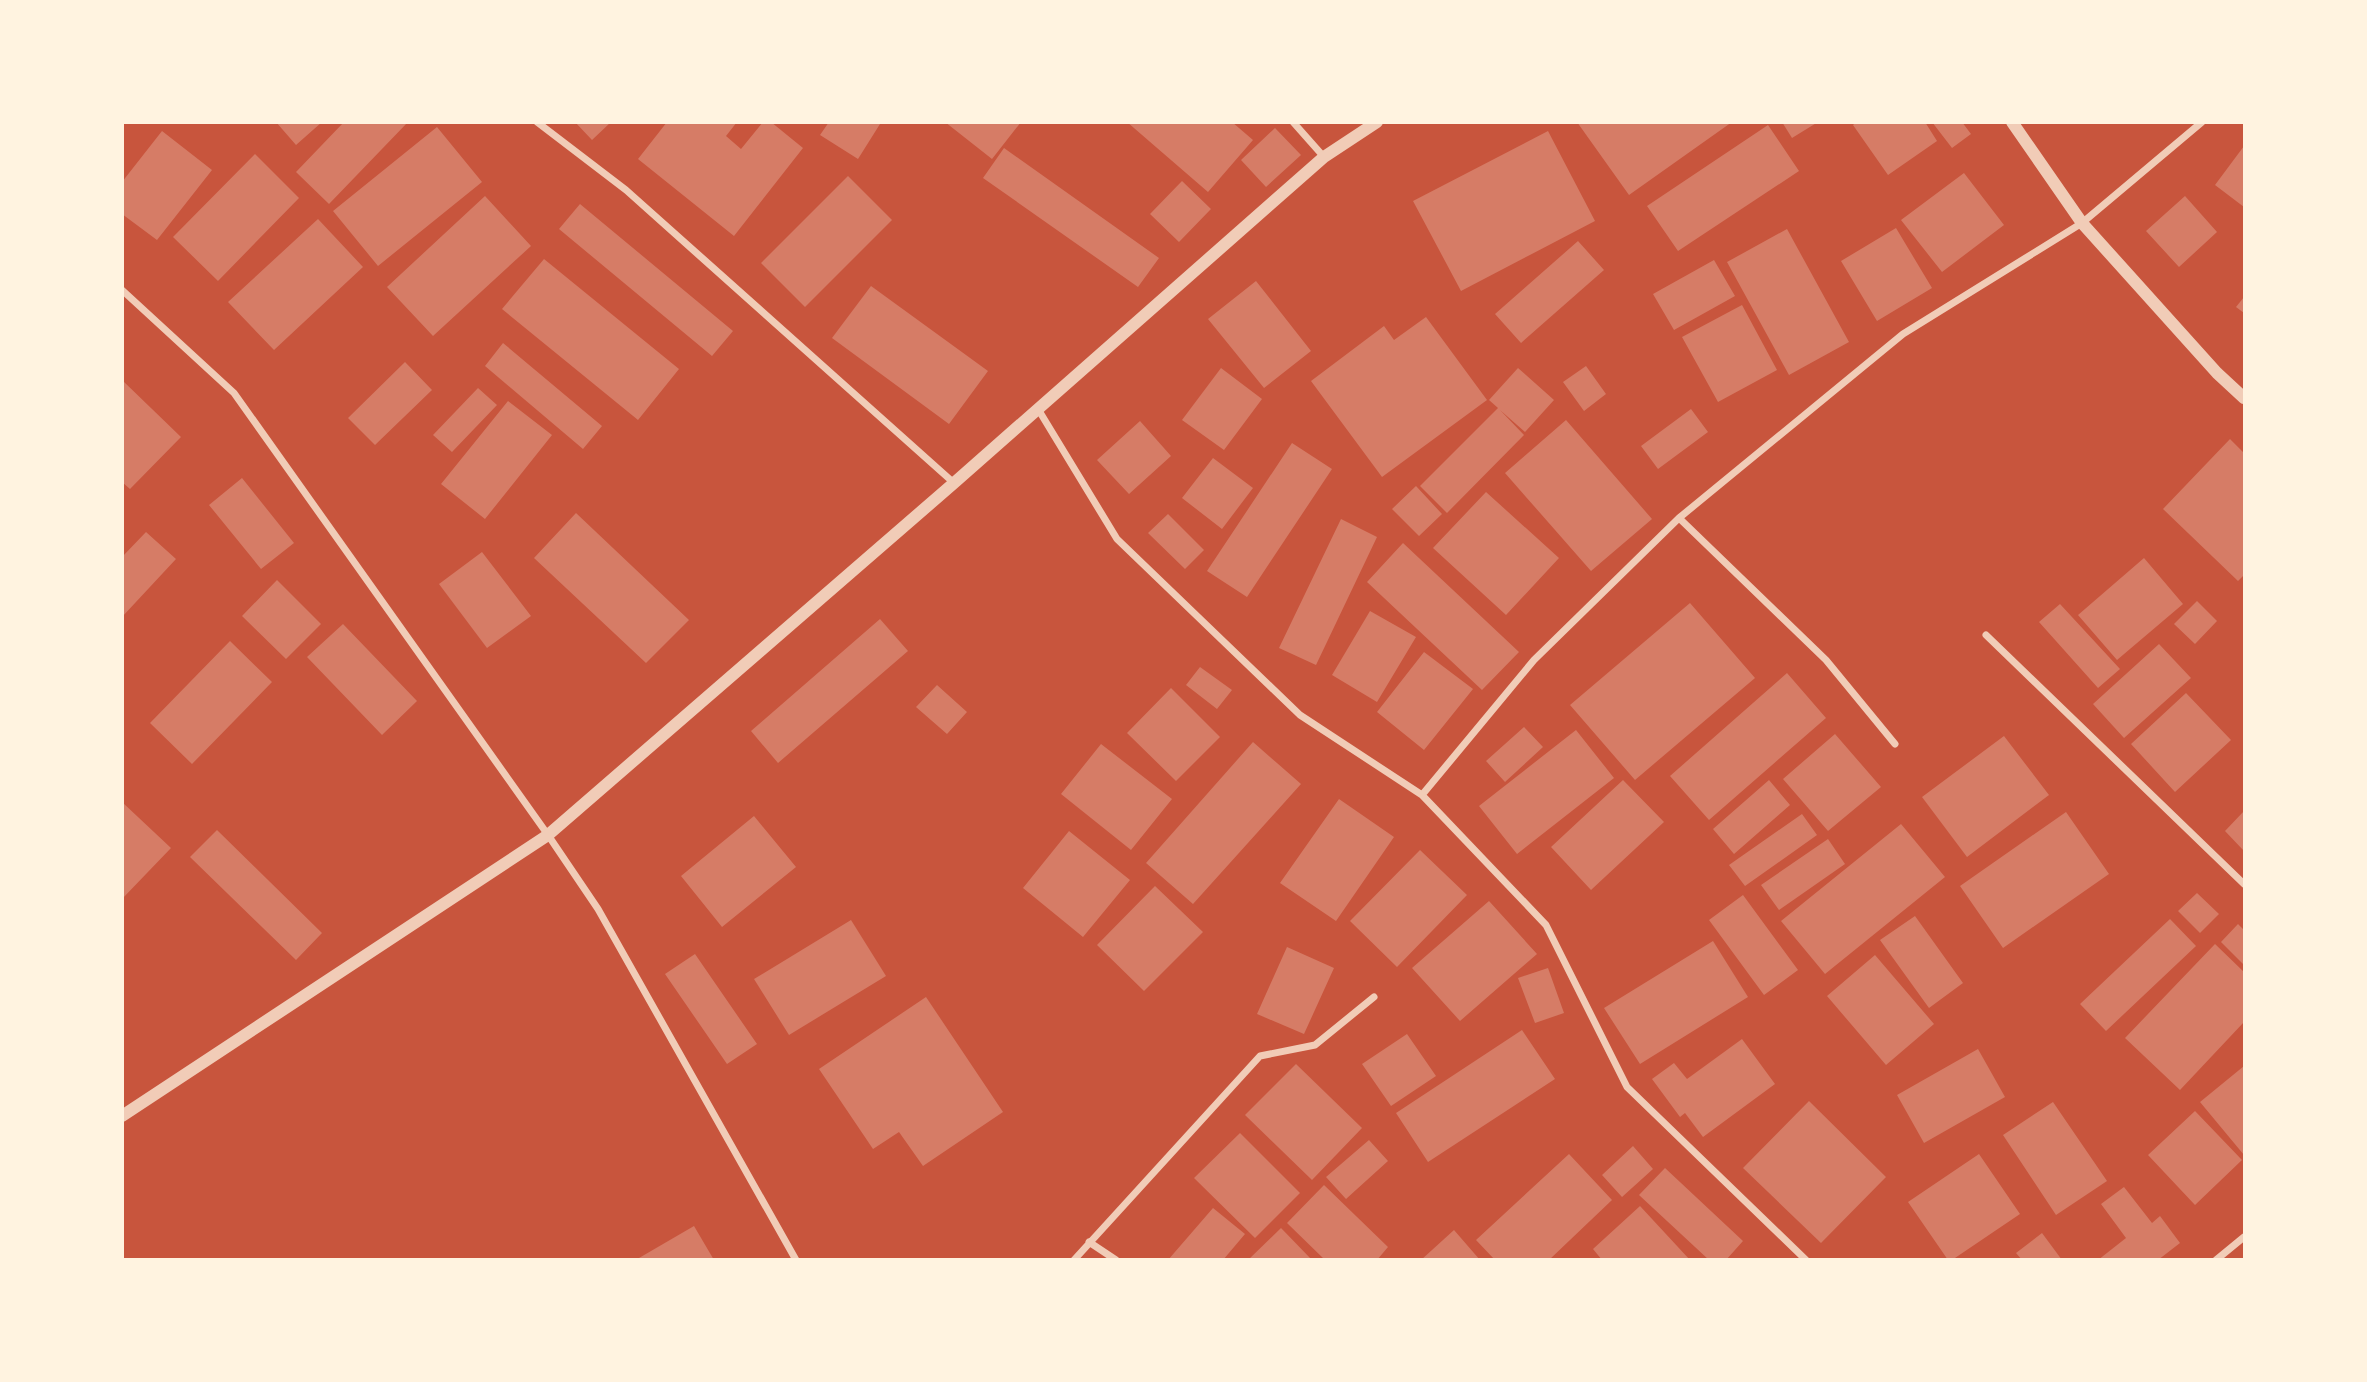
<svg xmlns="http://www.w3.org/2000/svg" width="2367" height="1382" font-family="Ubuntu,sans-serif">
  <style>
    .building { fill: #d67c66 }
    .lines { fill: none; stroke-linecap: round; stroke-linejoin: round }
    .minor { stroke: #f1ccb7; stroke-width: 7 }
    .tertiary { stroke: #f1ccb7; stroke-width: 12 }
  </style>
  <rect width="100%" height="100%" fill="#c8553d"/>
  <path class="building" d="M276,122H322L296,145Z
    M344,122H408L329,204L296,172Z
    M575,122H611L592,140Z
    M667,122H737L726,136L741,149L763,122H771L803,148L734,236L638,159Z
    M829,122H878L880,124L858,159L820,135Z
    M945,122H1021L992,159Z
    M1127,122H1232L1253,140L1208,192Z
    M1577,122H1732L1629,195Z
    M1782,122H1818L1792,138Z
    M1856,122H1925L1937,141L1888,175L1853,125Z
    M1932,122H1962L1971,134L1952,148Z
    M1768,125L1799,171L1678,251L1647,206Z
    M437,127L482,182L378,266L333,211Z
    M1275,128L1301,155L1266,187L1241,160Z
    M162,131L212,170L157,240L122,214V182Z
    M1548,131L1595,221L1461,291L1413,201Z
    M2244,146V207L2215,185Z
    M1004,148L1159,258L1138,287L983,178Z
    M255,154L299,198L218,281L173,237Z
    M1964,173L2004,225L1942,272L1901,220Z
    M848,176L892,220L805,307L761,263Z
    M1182,181L1211,209L1179,242L1150,214Z
    M485,196L531,246L433,336L387,287Z
    M2185,196L2217,232L2179,267L2146,231Z
    M580,204L733,331L712,356L559,229Z
    M318,219L363,267L274,350L228,302Z
    M1896,228L1932,288L1877,321L1841,261Z
    M1787,229L1849,342L1789,375L1727,262Z
    M1578,241L1604,270L1521,343L1495,314Z
    M544,259L679,369L638,420L502,309Z
    M1714,260L1735,296L1674,330L1653,294Z
    M1256,281L1311,351L1264,388L1208,319Z
    M871,286L988,371L949,424L832,338Z
    M2244,297V313L2236,307Z
    M1742,305L1777,370L1718,402L1682,337Z
    M1426,317L1487,400L1382,477L1311,381L1384,326L1394,340Z
    M503,343L602,426L583,449L485,366Z
    M405,362L432,390L375,445L348,418Z
    M1586,366L1606,394L1584,411L1563,382Z
    M1221,368L1262,399L1224,450L1182,420Z
    M1518,368L1554,400L1525,432L1500,410L1524,435L1447,513L1420,486L1498,408L1489,400Z
    M122,380L181,437L130,489L122,482Z
    M478,388L497,405L452,452L433,435Z
    M508,401L552,435L485,519L441,484Z
    M1691,409L1708,432L1658,469L1641,446Z
    M1566,420L1652,519L1591,571L1505,473Z
    M1140,421L1171,456L1129,494L1097,460Z
    M2230,439L2244,453V575L2238,581L2163,509Z
    M1292,443L1332,469L1247,597L1207,571Z
    M1213,458L1253,488L1222,529L1182,498Z
    M242,478L294,543L261,569L209,505Z
    M1416,486L1442,514L1419,536L1392,509Z
    M1486,492L1559,558L1506,615L1433,548Z
    M576,513L689,620L646,663L534,558Z
    M1168,514L1204,550L1185,569L1148,533Z
    M1341,519L1377,537L1316,665L1279,648Z
    M146,532L176,559L122,617V557Z
    M1403,543L1519,652L1482,690L1367,582Z
    M482,552L531,616L487,648L439,584Z
    M2144,558L2183,604L2117,660L2078,615Z
    M277,580L321,624L286,659L242,616Z
    M2197,601L2217,621L2195,644L2174,624Z
    M1690,603L1755,678L1635,780L1570,705Z
    M2060,604L2120,669L2098,688L2039,622Z
    M1370,611L1416,637L1377,702L1332,675Z
    M880,619L908,651L778,763L751,731Z
    M343,624L417,701L382,735L307,657Z
    M230,641L272,682L192,764L150,723Z
    M2159,644L2191,678L2124,738L2093,704Z
    M1424,652L1473,689L1424,750L1377,712Z
    M1200,667L1232,690L1217,709L1186,685Z
    M1787,673L1826,718L1709,820L1670,776Z
    M937,685L967,712L947,734L916,707Z
    M1171,688L1220,737L1176,781L1127,733Z
    M2186,693L2231,740L2175,792L2131,744Z
    M1524,727L1543,747L1505,782L1486,761Z
    M1576,730L1614,778L1517,854L1479,806Z
    M1835,734L1881,787L1828,831L1783,779Z
    M2004,736L2049,795L1967,857L1922,797Z
    M1253,742L1301,784L1193,904L1146,863Z
    M1101,744L1172,799L1131,850L1061,794Z
    M1623,780L1664,822L1591,890L1551,847Z
    M1769,780L1790,805L1734,854L1713,829Z
    M1339,799L1394,837L1336,921L1280,883Z
    M122,802L171,848L122,899Z
    M2244,811V851L2225,831Z
    M2066,812L2109,874L2003,948L1960,886Z
    M1802,814L1817,835L1745,886L1729,865Z
    M754,816L796,867L722,927L681,876Z
    M1901,824L1945,877L1825,974L1781,921Z
    M217,830L322,933L296,960L190,857Z
    M1069,831L1130,880L1083,937L1023,888Z
    M1828,839L1845,864L1779,910L1761,885Z
    M1420,850L1467,895L1397,967L1350,921Z
    M1155,886L1203,932L1144,991L1097,945Z
    M2197,893L2219,914L2200,933L2178,911Z
    M1743,895L1798,970L1764,995L1709,920Z
    M1489,901L1537,954L1460,1021L1412,968Z
    M1915,916L1963,983L1929,1008L1880,940Z
    M2170,919L2196,946L2106,1031L2080,1004Z
    M851,920L886,976L789,1035L754,979Z
    M2238,924L2244,930V965L2221,942Z
    M1713,941L1748,997L1640,1064L1604,1008Z
    M2215,944L2244,972V1022L2180,1090L2125,1038Z
    M1287,947L1334,968L1304,1034L1257,1014Z
    M695,954L757,1044L727,1064L665,974Z
    M1875,955L1934,1024L1886,1065L1827,996Z
    M1548,968L1564,1013L1535,1023L1518,978Z
    M926,997L1003,1112L923,1166L899,1132L873,1149L819,1069Z
    M1522,1030L1555,1079L1428,1162L1396,1113Z
    M1407,1034L1436,1076L1391,1106L1362,1064Z
    M1742,1039L1775,1084L1703,1137L1685,1113L1680,1117L1652,1079L1674,1063L1687,1079Z
    M1978,1049L2005,1097L1924,1143L1897,1095Z
    M1296,1064L1362,1128L1312,1180L1245,1115Z
    M2244,1066V1155L2200,1102Z
    M1809,1101L1886,1177L1821,1243L1743,1168Z
    M2053,1102L2107,1181L2056,1215L2003,1135Z
    M2195,1111L2242,1160L2195,1205L2148,1155Z
    M1240,1133L1300,1193L1255,1238L1194,1178Z
    M1369,1140L1388,1161L1346,1199L1326,1177Z
    M1633,1146L1653,1169L1622,1197L1602,1175Z
    M1569,1154L1612,1200L1549,1260H1495L1476,1240Z
    M1979,1154L2020,1214L1952,1260H1948L1908,1202Z
    M1665,1168L1743,1241L1726,1260H1709L1639,1195Z
    M1324,1185L1388,1247L1377,1260H1325L1287,1223Z
    M2124,1187L2152,1223L2160,1216L2180,1243L2158,1260H2098L2126,1238L2101,1204Z
    M1640,1206L1690,1260H1602L1593,1249Z
    M1213,1208L1245,1234L1223,1260H1168Z
    M694,1226L714,1260H640L639,1258Z
    M1281,1228L1312,1260H1248Z
    M1454,1230L1480,1260H1421Z
    M2042,1233L2062,1260H2022L2016,1253Z"/>
  <g class="lines">
    <path class="minor" d="M537,122L626,190L954,483
      M1293,122L1324,157
      M122,290L234,393L548,835L598,909L796,1260
      M1038,409L1117,539L1300,715L1422,795L1546,925L1627,1087L1806,1260
      M1679,518L1826,660L1895,744
      M1986,635L2244,884
      M1422,795L1534,660L1679,518L1903,334L2082,223L2202,122
      M1089,1242L1116,1260
      M1074,1260L1260,1056L1315,1045L1374,997
      M2216,1260L2244,1237"/>
    <path class="tertiary" d="M2012,122L2082,223L2217,373L2244,398
      M122,1116L548,835L954,483L1324,157L1377,122"/>
  </g>
  <rect width="2367" height="1382" fill="none" stroke="#fff3e0" stroke-width="248"/>
</svg>
